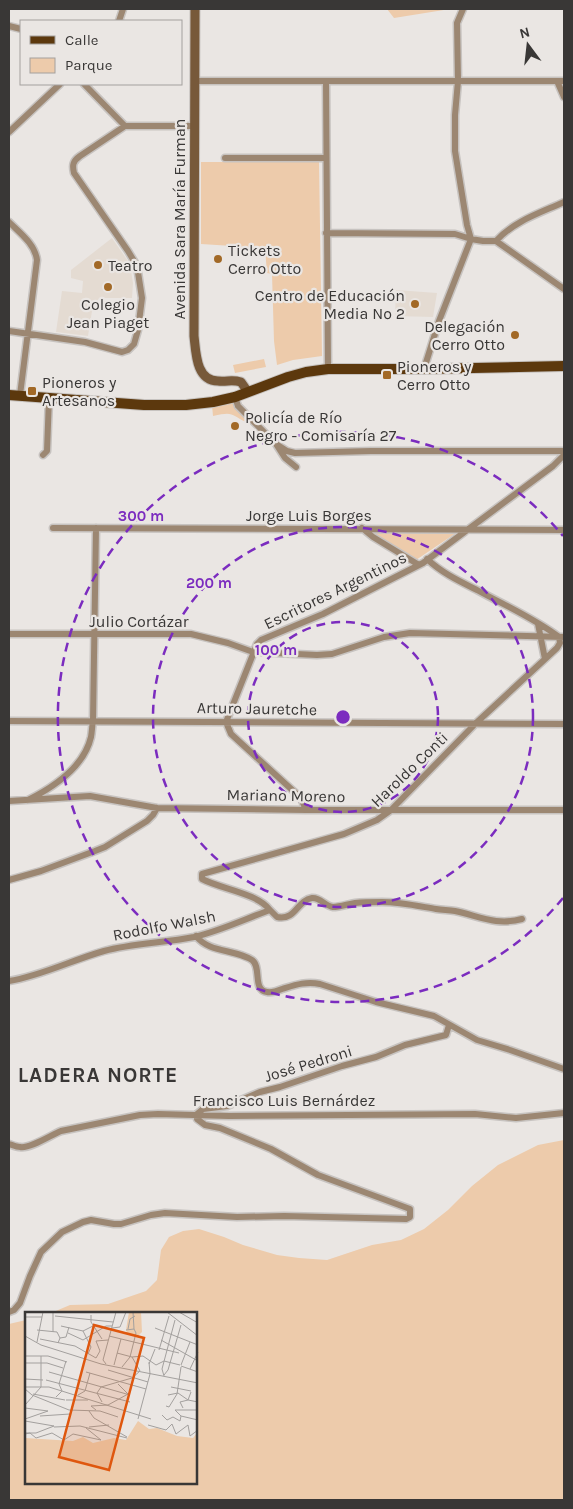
<svg xmlns="http://www.w3.org/2000/svg" width="573" height="1509" font-family="Karla,sans-serif">
  <style>
    .built { fill: #e4dbd2 }
    .green { fill: #edcbab }
    .lines { fill: none; stroke-linecap: round; stroke-linejoin: round }
    .minor-casing { stroke: #c7c3c0; stroke-width: 9 }
    .secondary-casing { stroke: #c7c3c0; stroke-width: 11 }
    .primary-casing { stroke: #c7c3c0; stroke-width: 12 }
    .minor { stroke: #9c8772; stroke-width: 6 }
    .secondary { stroke: #77593a; stroke-width: 9 }
    .primary { stroke: #5c380d; stroke-width: 10 }
    .ring { fill: none; stroke: #7b2cbf; stroke-width: 2.5; stroke-dasharray: 9 6 }
    .poi-dot { fill: #a26927; stroke: #eae6e3; stroke-width: 2 }
    .labels { text-anchor: middle; stroke-width: 4.5; stroke-linejoin: round; paint-order: stroke }
    .street-label { font-size: 16px; fill: #393736; stroke: #eae6e3 }
    .poi-label { font-size: 16px; fill: #393736; stroke: #eae6e3; text-anchor: start }
    .district-label { font-size: 21px; font-weight: bold; letter-spacing: 1px; fill: #393736; stroke: #eae6e3 }
    .inset-road { fill: none; stroke: #a3a09e; stroke-width: 1 }
    .view { fill: #df570e; fill-opacity: 0.15; stroke: #df570e; stroke-width: 2.5 }
    .inset-edge { fill: none; stroke: #393736; stroke-width: 2.5 }
    .centre { fill: #7b2cbf; stroke: #eae6e3; stroke-width: 2.5 }
    .ring-label { font-size: 15px; text-anchor: middle; font-weight: bold; fill: #7b2cbf; stroke: #eae6e3; stroke-width: 4.5; stroke-linejoin: round; paint-order: stroke }
  </style>
  <rect width="100%" height="100%" fill="#eae6e3"/>
  <path class="built" d="M112,238L128,261L131,271L133,283L132,298H99L92,311L88,336L56,332L62,291L82,293L83,281L71,278V270Z
    M396,290L437,293L433,317L395,316Z"/>
  <path class="green" d="M387,9H450L394,18Z
    M201,162H319L322,356L293,360L277,365L274,341L272,274L267,273L265,248L201,244Z
    M264,359L266,367L235,373L233,365Z
    M234,400L249,418L248,423C230,415 235,411 213,416L212,405Z
    M373,531H459L416,560L373,534Z
    M564,1140V1500H9V1324L26,1320V1483H196V1313H51L70,1305L108,1304L146,1291L157,1280L161,1250L169,1237L183,1231L199,1229L224,1237L243,1245L277,1255L299,1258L327,1260L372,1245L401,1240L424,1229L448,1210L472,1186L498,1165L538,1145Z"/>
  <g class="lines">
    <g class="minor-casing">
      <path id="minor" d="M119,21L123,9
        M9,26L21,29
        M195,81H564
        M326,81L328,369
        M557,81L564,97
        M84,84L125,126
        M9,132L60,84
        M225,158H326
        M9,222C20,233 35,244 37,260L20,395
        M326,233L455,234L471,239L483,241H496C514,221 540,213 564,202
        M496,241L564,289
        M9,331L85,342L122,352L128,350L134,344L138,330L142,298L137,266L128,251L74,173C72,165 73,161 80,156L125,126H194
        M424,369L439,321L471,239L467,225L455,151V115L458,81L457,23L463,9
        M235,397L238,406L276,444L285,458L296,467
        M276,444L287,451L295,453L371,451H564
        M43,455L47,451L49,398
        M53,528L564,530
        M362,528L373,537L419,565
        M538,624L545,659
        M9,634H191L228,643L253,652L317,655L332,654L384,637L410,633L564,637
        M9,721L564,724
        M28,800C54,787 84,767 91,737C92,732 92,726 93,721L96,528
        M9,801L90,796L157,808L306,810H564
        M306,810L301,798L231,734L226,722L257,644L261,640L323,614L423,563L553,466L564,455
        M9,880L41,871L95,851L105,847L147,821L153,815L157,808
        M270,910C257,893 221,889 202,879V874L344,834L377,820L391,810L475,724L557,648L560,643L559,637C534,618 504,605 477,590C459,581 442,573 427,559
        M196,936C209,953 235,949 252,960C262,967 252,990 267,992C272,993 277,991 282,989C295,985 306,981 320,984L376,1002L434,1016L477,1040L510,1050L564,1069
        M9,981C41,976 72,960 104,951C133,943 164,943 194,937C220,931 245,919 270,910L277,917C296,921 297,900 312,898C320,897 325,906 333,907C340,907 348,904 355,903C364,902 373,902 382,902C400,902 418,906 436,909C442,910 448,910 455,911C479,916 496,926 522,919
        M9,1144C12,1145 17,1147 20,1147C30,1149 51,1135 61,1131L140,1115L158,1114L229,1116L475,1114L516,1118L564,1113
        M9,1312L14,1310L20,1303L30,1276L41,1252L62,1232L83,1222L91,1220L114,1224H121L151,1215L165,1213L237,1217L284,1216L406,1219L410,1217V1209L318,1175L271,1149L220,1128L205,1125L197,1119V1114L203,1109L227,1106L260,1092L280,1087L342,1066L376,1057L405,1045L446,1035L449,1025"/>
    </g>
    <g class="secondary-casing">
      <path id="secondary" d="M195,9L194,336C196,353 196,381 218,381C228,382 231,379 241,382L248,392"/>
    </g>
    <g class="primary-casing">
      <path id="primary" d="M9,395L144,405H186L213,402L235,397L288,377L306,372L328,369H424L564,366"/>
    </g>
    <use href="#minor" class="minor"/>
    <use href="#secondary" class="secondary"/>
    <use href="#primary" class="primary"/>
  </g>
  <g class="ring">
    <circle cx="343" cy="717" r="95"/>
    <circle cx="343" cy="717" r="190"/>
    <path d="M563 898A285 285 0 1 1 563 536"/>
  </g>
  <g class="poi-dot">
    <circle cx="218" cy="259" r="5"/>
    <circle cx="98" cy="265" r="5"/>
    <circle cx="108" cy="287" r="5"/>
    <circle cx="415" cy="304" r="5"/>
    <circle cx="515" cy="335" r="5"/>
    <rect x="382" y="370" width="10" height="10" rx="2.5"/>
    <rect x="27" y="386" width="10" height="10" rx="2.5"/>
    <circle cx="235" cy="426" r="5"/>
  </g>
  <g class="labels">
    <g class="street-label">
      <text transform="translate(179 219) rotate(-90)" y="6">Avenida Sara María Furman</text>
      <text x="309" y="521">Jorge Luis Borges</text>
      <text transform="translate(335 590) rotate(-26)" y="6">Escritores Argentinos</text>
      <text x="139" y="627">Julio Cortázar</text>
      <text transform="translate(257 708) rotate(1)" y="6">Arturo Jauretche</text>
      <text transform="translate(409 769) rotate(-44)" y="6">Haroldo Conti</text>
      <text transform="translate(286 795) rotate(1)" y="6">Mariano Moreno</text>
      <text transform="translate(164 925) rotate(-11)" y="6">Rodolfo Walsh</text>
      <text transform="translate(308 1063) rotate(-17)" y="6">José Pedroni</text>
      <text x="284" y="1106">Francisco Luis Bernárdez</text>
    </g>
    <g class="poi-label">
      <text x="228" y="256">Tickets<tspan x="228" dy="18">Cerro Otto</tspan></text>
      <text x="108" y="271">Teatro</text>
      <text x="405" y="301" text-anchor="end">Centro de Educación<tspan x="405" dy="18">Media Nº 2</tspan></text>
      <text x="108" y="310" text-anchor="middle">Colegio<tspan x="108" dy="18">Jean Piaget</tspan></text>
      <text x="505" y="332" text-anchor="end">Delegación<tspan x="505" dy="18">Cerro Otto</tspan></text>
      <text x="397" y="372">Pioneros y<tspan x="397" dy="18">Cerro Otto</tspan></text>
      <text x="42" y="388">Pioneros y<tspan x="42" dy="18">Artesanos</tspan></text>
      <text x="245" y="423">Policía de Río<tspan x="245" dy="18">Negro - Comisaría 27</tspan></text>
    </g>
    <g class="district-label">
      <text x="98" y="1082">LADERA NORTE</text>
    </g>
  </g>
  <g transform="translate(25 1312)">
    <rect width="172" height="172" fill="#eae6e3"/>
    <path d="M104,0H116L117,20L113,24L103,23L101,18ZM113,109L124,117L132,116L152,124L168,126L172,121V172H0V126L48,129L58,125L68,131L89,126L101,128Z" fill="#edcbab"/>
    <path class="inset-road" d="M108,0L109,17M142,0L173,24M154,0L173,11M66,3V10L77,27M30,4L88,10M0,5H17M36,14L58,19L68,14M87,16L95,15L101,0M130,16L173,33M103,17L105,7L110,4M12,18L32,20L35,26M58,19L66,35L63,42M28,20V0M43,21L58,28L81,14H87M0,24L16,33L76,52L173,71M84,24L154,41M15,27L50,34L71,46L75,39L71,29L83,28M136,28L173,49M12,30L18,0M33,31L35,26L41,25L44,15M134,38L144,4M92,41L107,45L118,44L131,53L139,49L155,53M0,44H23L42,50M0,51H22L38,56M81,52L78,48L91,0M124,52L130,37M89,53L96,27M156,53L165,30M156,54L173,60M97,55L105,45L111,21L109,17L101,18M165,57L173,40M83,58L123,70M24,60L105,83M61,60L121,77M139,63L143,58L156,13M139,64L137,57L150,8M0,67L18,68M21,68L105,90M0,75H24L126,107M146,75L166,79M0,77L7,83L44,98L75,99L93,105M8,82L40,88M53,83L60,79L65,61M143,83L153,81L163,88L173,90M31,85L37,79L34,72L41,49M41,88H63M77,90L72,81L76,75L107,66L115,59L107,45M0,93L16,75V44M141,94L144,95L152,82L156,55M0,96L23,99L0,107M158,96L155,90L163,88L166,80M71,98L66,94L83,93L103,82L93,72M150,98L156,104L173,108M150,98H173M64,99L69,106L102,125M137,103L142,108L148,105L155,109L156,104M15,104L45,102M113,107L125,62L124,50M0,109L29,114L11,121H1M123,113L141,118L147,112L151,122L163,113L165,124L173,118M29,115L55,114L102,126M64,115L84,113M61,116L76,128M0,122L5,121L11,126L27,121L39,128L48,122L76,128"/>
    <path class="view" d="M69,13L119,26L84,158L34,145Z"/>
    <rect width="172" height="172" class="inset-edge"/>
  </g>
  <circle cx="343" cy="717" r="8" class="centre"/>
  <g class="ring-label">
    <text x="141" y="521">300 m</text>
    <text x="209" y="588">200 m</text>
    <text x="276" y="655">100 m</text>
  </g>
  <rect width="573" height="1509" fill="none" stroke="#393736" stroke-width="20"/>
  <rect x="20" y="20" width="162" height="65" fill="#eae6e3" stroke="#a3a09e"/>
  <rect x="30" y="36" width="25" height="8" fill="#5c380d" stroke="#a3a09e"/>
  <text x="65" y="45" font-size="15" fill="#393736">Calle</text>
  <rect x="30" y="58" width="25" height="15" fill="#edcbab" stroke="#a3a09e"/>
  <text x="65" y="70" font-size="15" fill="#393736">Parque</text>
  <g transform="translate(528 45) rotate(345)" stroke="#eae6e3" stroke-width="4" paint-order="stroke">
  <path d="M0-4L9 19L0 12L-9 19Z" fill="#393736"/>
  <text y="-8" font-size="14" font-weight="bold" text-anchor="middle" fill="#393736">N</text>
  </g>
</svg>
